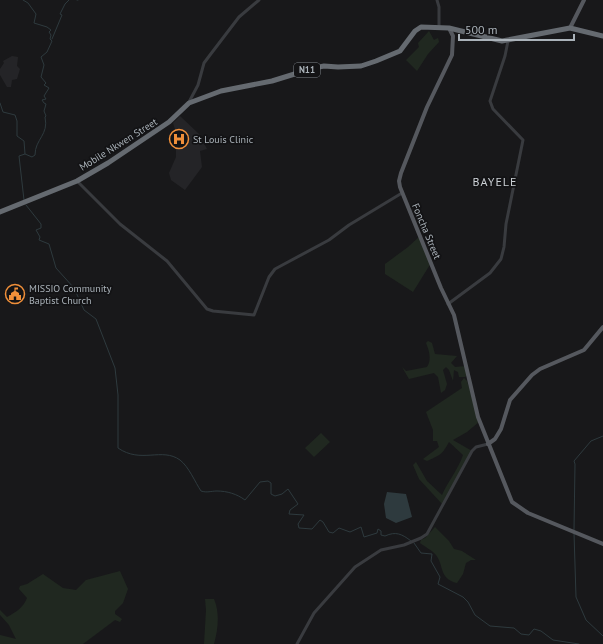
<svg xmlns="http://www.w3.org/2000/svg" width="603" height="644" font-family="'PT Sans',sans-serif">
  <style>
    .built { fill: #242427 }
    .green { fill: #202820 }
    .water { fill: #2e3a3e }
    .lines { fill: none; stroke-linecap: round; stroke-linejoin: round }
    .stream { stroke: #2e3a3e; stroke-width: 1 }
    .minor { stroke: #393b3f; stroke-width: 3 }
    .major { stroke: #55585e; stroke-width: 4 }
    .highway { stroke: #656a70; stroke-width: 5 }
    .labels { text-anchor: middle; stroke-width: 3.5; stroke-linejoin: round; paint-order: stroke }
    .shield { fill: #131315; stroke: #7d8288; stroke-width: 1 }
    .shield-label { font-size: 9px; font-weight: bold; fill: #aab2b9 }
    .poi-label { font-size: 10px; fill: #aab2b9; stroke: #131315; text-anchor: start }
    .street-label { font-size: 10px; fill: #aab2b9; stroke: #131315 }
    .quarter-label { font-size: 12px; letter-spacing: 1px; fill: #cbd0d5; stroke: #131315 }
  </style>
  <rect width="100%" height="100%" fill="#18181a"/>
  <path class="built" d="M12,56L18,57L17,66L20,69L17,79L12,80L11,87H7L0,75V69L4,63L3,61Z
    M180,116L199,134L207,149L200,151L202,167L185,190L171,180L169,173L176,157V132L173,123Z"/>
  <path class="green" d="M429,31L434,40L438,38L439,42L428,54L417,71L406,60L419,47L418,43Z
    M420,236L431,263L413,292L385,274V264L408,247Z
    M428,341L432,343L435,354L457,356L451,363L455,367L466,366L468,375L465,377H459L458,372L454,370L453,381L449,370L446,367L443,370L447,384L445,390L441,393L438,377L434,373L409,379L402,367L406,371L427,367C432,360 429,350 426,343Z
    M464,378L467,381L480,421L467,432L453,440L472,451L443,505L419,479L413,465L416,462L427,481L442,495C448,481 458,470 463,455L449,442C442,455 440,455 427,461L423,459L439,447L437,441H433V430L426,412L462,388L461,382Z
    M321,433L330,442L314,457L305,448Z
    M435,527L449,541L454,549L462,551L476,560H471L466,563L463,574L457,583C439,579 444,565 436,555C432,550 425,547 420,543L421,540L425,538Z
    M120,571L128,589L123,603L115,611V614L122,619L120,622L115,620L83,644H0V635L16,639L9,625L0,615V610L7,617C16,612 23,608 27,598L19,589L20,586L27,584L43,574L63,588L76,590L86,580Z
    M205,599H214C220,613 218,630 214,644H204L206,610Z"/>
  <path class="water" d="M387,492L406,494L412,517L396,523L386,518L384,504Z"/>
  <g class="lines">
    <path class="stream" d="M23,0L28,3L36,14L34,23L47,27L51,30L49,32L51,35L50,39L52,41L47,52L41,57L44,65L41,77L46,83L44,85L49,88L44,96L46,99L42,100L44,103L46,104L44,111L46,116L45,117C49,135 35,139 35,155L32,157L25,154
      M77,0H78
      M52,39L62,15L60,14L65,4L69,0
      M0,103L3,112L15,115L17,121V136L24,141L25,154L19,156L24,200
      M26,205L41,224V228L36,230L40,237L39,240L49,244L56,268L74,288L84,310L96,319L115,368L118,395V448C141,464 162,447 180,460C189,467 195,482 201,491C207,493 211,491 217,491C227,491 237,494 245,500L260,482L268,481L271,483V494L275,496L282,494L288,489L298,504L290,510L289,514L304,515L298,524L299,528L312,529L320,520L323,522L329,532L333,533L339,528L350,532L361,527L364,537L377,533L378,529L381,531V535L385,536C396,531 402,534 411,541
      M574,530L575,464L574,461L591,441L603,436
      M574,533L576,597L586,620L603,636
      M414,543L421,553L432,554L431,561L440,577L438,584L463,597L468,602L475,615L490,626L514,628L521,634L529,635L534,629L541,631L553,640L579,644"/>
    <path class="minor" d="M437,0L439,7V26
      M189,102L198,85L204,63L210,55L239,17L259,0
      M77,181L120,224L167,261L207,309L213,311L254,315L269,277L275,269L329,240L349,225L402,193
      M448,304L490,273L501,259L504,247L506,224L523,140L493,109L490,101L505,56L508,41
      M297,644L314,613L355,567L381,550L404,545L421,538L427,534L472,451L476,447L488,444"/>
    <path class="major" d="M449,28L453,36L452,55L427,107L401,173L399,181L400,187L441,288L454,315L478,417L512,502L528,513L603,544
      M570,28L584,0
      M488,444L495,439L501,429L510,400L532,375L540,369L584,350L603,327"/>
    <path class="highway" d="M0,212L77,181L108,163L169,122L189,103L221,91L272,81L314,68L324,66L338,67L361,66L376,61L400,51L415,31L421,27L449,28L502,41L570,28L603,36"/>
  </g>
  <defs>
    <g id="hospital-ring" transform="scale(1)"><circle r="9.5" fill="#131315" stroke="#ef8f3a" stroke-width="1.5"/><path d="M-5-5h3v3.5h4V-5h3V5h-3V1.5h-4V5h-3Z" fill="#ef8f3a"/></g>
    <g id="civic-ring" transform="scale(1)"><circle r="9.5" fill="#131315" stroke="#ef8f3a" stroke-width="1.5"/><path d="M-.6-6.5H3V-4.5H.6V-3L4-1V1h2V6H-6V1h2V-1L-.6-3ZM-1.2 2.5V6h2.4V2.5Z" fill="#ef8f3a"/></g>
  </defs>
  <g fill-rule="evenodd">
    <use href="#hospital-ring" x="179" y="139"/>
    <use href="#civic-ring" x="15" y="294"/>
  </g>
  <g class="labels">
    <rect class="shield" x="294" y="63" width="26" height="14" rx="3"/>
    <g class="shield-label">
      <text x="307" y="73">N11</text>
    </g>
    <g class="poi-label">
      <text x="193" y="143">St Louis Clinic</text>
      <text x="29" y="292">MISSIO Community<tspan x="29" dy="12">Baptist Church</tspan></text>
    </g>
    <g class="street-label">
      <text transform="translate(118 144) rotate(-32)" y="4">Mobile Nkwen Street</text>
      <text transform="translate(427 231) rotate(67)" y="4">Foncha Street</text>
    </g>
    <g class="quarter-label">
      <text x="495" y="186">BAYELE</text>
    </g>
  </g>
  <path d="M459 34v6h115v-6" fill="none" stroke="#aab2b9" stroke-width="2"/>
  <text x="465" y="34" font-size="12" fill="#aab2b9" stroke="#131315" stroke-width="3" paint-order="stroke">500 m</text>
</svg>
